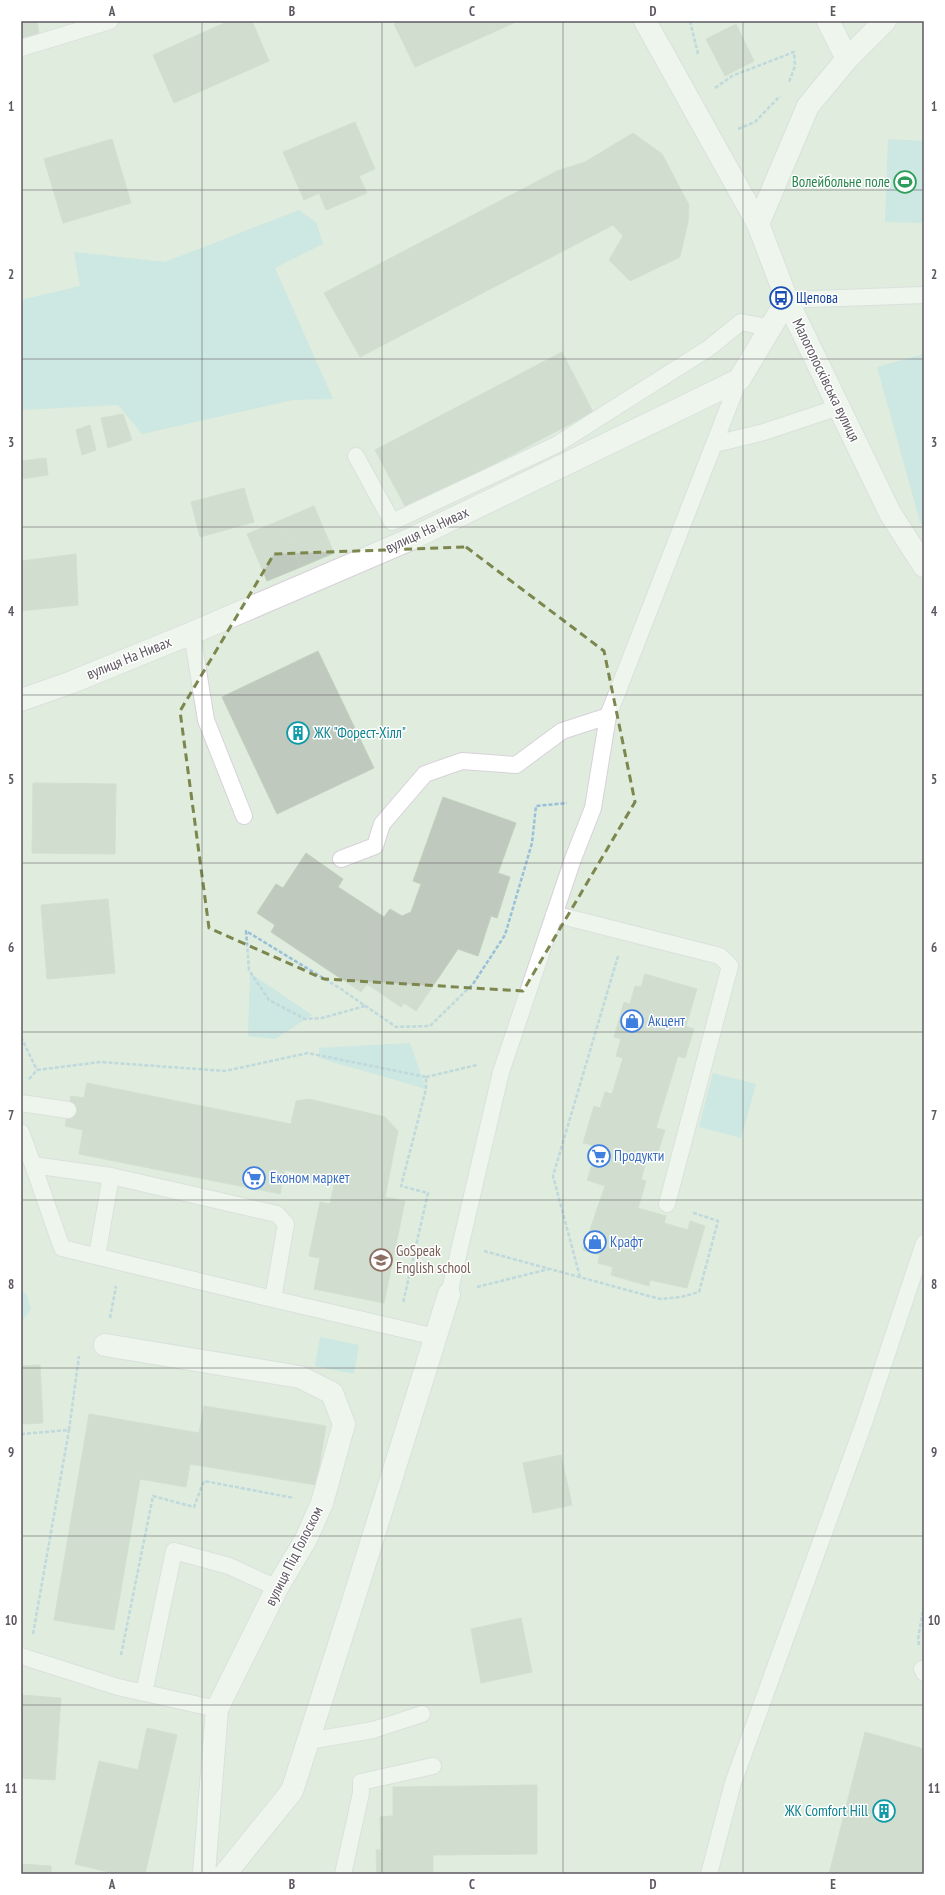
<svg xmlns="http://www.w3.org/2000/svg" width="945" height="1895" font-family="'PT Sans Narrow',sans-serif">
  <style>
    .green { fill: #b8e0e6 }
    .building { fill: #bfc9bd; stroke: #c0d1bc }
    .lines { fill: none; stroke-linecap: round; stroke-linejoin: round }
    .lane-casing { stroke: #d8d1da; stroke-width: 18 }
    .street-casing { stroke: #d8d1da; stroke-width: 24 }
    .path { stroke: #9ac0d9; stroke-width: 2.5; stroke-dasharray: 4 2; stroke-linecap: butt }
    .lane { stroke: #fff; stroke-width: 16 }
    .street { stroke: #fff; stroke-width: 22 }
    .marked { fill: none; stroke: #7d864d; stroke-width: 3; stroke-dasharray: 8 5; stroke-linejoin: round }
    .grid { fill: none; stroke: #5e5761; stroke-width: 1; stroke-opacity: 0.55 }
    .labels { text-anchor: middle; stroke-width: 3; stroke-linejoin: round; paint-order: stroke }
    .leisure-label { font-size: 15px; fill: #27864d; stroke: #fff; text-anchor: end }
    .transit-label { font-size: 15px; fill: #164399; stroke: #fff; text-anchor: start }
    .street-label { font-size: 15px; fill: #5e5761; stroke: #fff }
    .culture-label { font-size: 15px; fill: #0d838f; stroke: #fff; text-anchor: start }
    .shop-label { font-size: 15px; fill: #366cbe; stroke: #fff; text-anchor: start }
    .education-label { font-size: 15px; fill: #785e54; stroke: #fff; text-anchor: start }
    .neatline { fill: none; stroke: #5e5761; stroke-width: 1.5 }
    .grid-label { font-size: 13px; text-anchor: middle; font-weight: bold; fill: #5e5761 }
  </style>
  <rect width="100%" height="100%" fill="#dfecde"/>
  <path class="green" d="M888,139L924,141V223L885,222Z
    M299,210L316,222L323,244L275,268L333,399L293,400L142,434L118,405L21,410V300L80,286L74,252L165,262Z
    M924,354V524L921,525L877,367Z
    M250,973L312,1015L275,1039L248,1036Z
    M410,1043L426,1089L319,1058V1048Z
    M713,1073L756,1084L741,1138L699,1127Z
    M21,1288L27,1296L31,1309L21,1322Z
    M320,1337L359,1345L354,1374L315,1366Z"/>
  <path class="building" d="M21,21H37L39,34L21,38Z
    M229,21H252L269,61L174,103L153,55Z
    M402,21H513L514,23L415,67L394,24Z
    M736,24L754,61L725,76L706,39Z
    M355,122L375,169L359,176L367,193L326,210L319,193L304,200L283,152Z
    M633,133L662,154L689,205L688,222L680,257L630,281L609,260L623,236L613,225L360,357L324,293L557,171L585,162Z
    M112,139L131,203L63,223L44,159Z
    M562,352L593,412L407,510L375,450Z
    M123,414L132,440L108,448L101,418Z
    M90,425L96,450L82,455L76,430Z
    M46,458L48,475L21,479V461Z
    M244,488L254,522L200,537L191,502Z
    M314,506L334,553L301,567L281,520Z
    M281,520L301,567L267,581L247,534Z
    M76,554L78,605L21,611V561Z
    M318,651L374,768L277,814L222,697Z
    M33,783L116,784L115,854L32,853Z
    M443,797L516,823L498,873L510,877L497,918L491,916L478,956L458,949L416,1011L404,1003L401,1007L367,984L361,992L271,932L275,925L257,913L276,884L283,888L306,853L343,879L338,887L384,917L390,909L402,916L411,912L421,884L413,881Z
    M108,899L115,973L47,979L41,905Z
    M645,974L697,989L686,1026L694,1029L685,1058L678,1056L656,1128L665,1130L655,1162L647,1159L641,1179L646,1181L638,1208L666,1216L664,1223L688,1230L690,1221L705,1226L687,1288L650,1280L649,1286L611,1275L613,1267L598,1263L600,1255L583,1250L605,1186L587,1180L593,1162L587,1160L592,1145L583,1143L594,1106L600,1108L605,1092L612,1094L623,1058L616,1056L621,1039L614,1037L624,1002L630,1004L635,986L641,987Z
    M87,1083L291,1124L296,1101L309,1099L385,1117L398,1131L385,1197L405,1201L384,1303L314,1289L320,1258L309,1256L320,1202L330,1204L335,1180L285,1170L280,1194L79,1154L83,1130L65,1126L71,1096L84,1098Z
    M40,1365L43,1423L21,1424V1366Z
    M204,1406L326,1426L316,1485L190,1464L186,1487L140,1479L114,1630L54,1620L89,1414L199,1433Z
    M561,1455L572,1505L533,1513L523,1463Z
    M521,1618L532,1672L481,1683L471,1629Z
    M21,1695L61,1698L55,1780L21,1778Z
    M147,1728L177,1735L145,1874H117L75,1864L99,1761L138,1770Z
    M865,1732L924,1749V1874H829Z
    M537,1785V1854L433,1855V1874H377L376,1850H381L380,1817L393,1816V1787Z
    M21,1864L51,1866V1874H21Z"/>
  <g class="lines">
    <g class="lane-casing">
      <path id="lane" d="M21,48L110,21
        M787,300L924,295
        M715,444L764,432L839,407
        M356,456L392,522L556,445L709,348L741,322L770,328
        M192,633L206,720L244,816
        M341,859L375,846L382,824L425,774L462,761L516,765L562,731L608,716
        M554,914L720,956L730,966L667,1204
        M21,1103L68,1110
        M21,1132L33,1165L111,1176L277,1214L286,1224L273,1299L436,1337
        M33,1165L62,1248L273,1299
        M97,1256L111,1176
        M449,1294L501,1072L573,859L593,808L608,716L739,380
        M21,1656L118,1687L217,1709
        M922,1669L924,1673
        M144,1693L174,1551L229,1566L277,1588
        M308,1741L373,1730L422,1714
        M343,1874L361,1793V1782L433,1766
        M709,1874L733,1783L865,1420L924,1243"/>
    </g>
    <g class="street-casing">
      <path id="street" d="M645,21L758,224L787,300L890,513L924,566
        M828,21L847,59
        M758,224L808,106L847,59L885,21
        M21,700L72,682L192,633L411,539L739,380L787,300
        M105,1345L300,1377L332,1393L344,1424L322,1503L306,1539L277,1588L217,1709L204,1874
        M225,1874L292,1791L354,1598L449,1294"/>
    </g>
    <path class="path" d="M690,21L698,54
      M715,88L732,76L794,52L795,66L789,82
      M738,129L755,122L780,96
      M365,1006L322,1018L305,1019L269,1000L249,970L246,931L341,989L396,1027L430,1026L473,984L505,935L532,843L536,806L567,803
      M21,1037L37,1070
      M426,1077L477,1065
      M29,1079L37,1070L101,1062L225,1071L308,1053L426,1077V1089L401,1186L428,1193L403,1303
      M484,1251L660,1299L681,1297L699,1292L718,1221L691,1212
      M580,1277L553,1176L618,956
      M477,1287L549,1269
      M110,1318L116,1286
      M21,1434L69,1430L79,1356
      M33,1634L69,1430
      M919,1645L918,1639L924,1605
      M121,1655L153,1496L194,1507L204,1481L294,1498"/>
    <use href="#lane" class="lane"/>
    <use href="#street" class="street"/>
  </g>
  <path d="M0 0H945V1895H0ZM466,547L604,651L635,802L523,991L324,979L209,928L180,711L274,554Z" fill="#dfecde" fill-opacity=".55" fill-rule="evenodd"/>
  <path class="marked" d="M466,547L604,651L635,802L523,991L324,979L209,928L180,711L274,554Z"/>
  <path class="grid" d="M202,21V1874M382,21V1874M563,21V1874M743,21V1874M21,190H924M21,359H924M21,527H924M21,695H924M21,863H924M21,1032H924M21,1200H924M21,1368H924M21,1536H924M21,1705H924"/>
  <defs>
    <g id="stadium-ring" transform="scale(1.15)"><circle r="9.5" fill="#fff" stroke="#2e9e5b" stroke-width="1.5"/><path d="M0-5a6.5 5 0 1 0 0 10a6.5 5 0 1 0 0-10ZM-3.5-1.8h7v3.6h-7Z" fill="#2e9e5b"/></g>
    <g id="bus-ring" transform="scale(1.15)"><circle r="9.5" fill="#fff" stroke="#1a4fb4" stroke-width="1.5"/><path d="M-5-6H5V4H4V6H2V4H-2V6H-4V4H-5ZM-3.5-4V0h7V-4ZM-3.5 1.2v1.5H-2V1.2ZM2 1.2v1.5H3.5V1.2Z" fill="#1a4fb4"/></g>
    <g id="building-ring" transform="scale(1.15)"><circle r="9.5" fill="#fff" stroke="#0f9aa8" stroke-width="1.5"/><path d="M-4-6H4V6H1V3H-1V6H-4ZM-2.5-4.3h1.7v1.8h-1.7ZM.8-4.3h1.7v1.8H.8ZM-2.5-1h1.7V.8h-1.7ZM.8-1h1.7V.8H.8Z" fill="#0f9aa8"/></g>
    <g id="shop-ring" transform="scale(1.15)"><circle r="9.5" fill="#fff" stroke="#3f7fe0" stroke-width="1.5"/><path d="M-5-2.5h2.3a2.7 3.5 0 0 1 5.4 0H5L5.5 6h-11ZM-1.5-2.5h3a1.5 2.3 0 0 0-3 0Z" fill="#3f7fe0"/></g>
    <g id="supermarket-ring" transform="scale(1.15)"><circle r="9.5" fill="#fff" stroke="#3f7fe0" stroke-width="1.5"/><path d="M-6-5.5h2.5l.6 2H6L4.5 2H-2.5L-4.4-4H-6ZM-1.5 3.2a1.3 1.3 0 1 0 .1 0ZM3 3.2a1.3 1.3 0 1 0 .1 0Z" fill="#3f7fe0"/></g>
    <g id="school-ring" transform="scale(1.15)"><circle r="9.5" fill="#fff" stroke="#8d6e63" stroke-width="1.5"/><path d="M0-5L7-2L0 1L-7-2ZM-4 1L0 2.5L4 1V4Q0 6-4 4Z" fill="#8d6e63"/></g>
  </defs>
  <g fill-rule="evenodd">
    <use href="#stadium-ring" x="905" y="182"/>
    <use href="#bus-ring" x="781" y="298"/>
    <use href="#building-ring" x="298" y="733"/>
    <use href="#shop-ring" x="632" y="1021"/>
    <use href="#supermarket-ring" x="599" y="1156"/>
    <use href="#supermarket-ring" x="254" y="1178"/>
    <use href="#shop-ring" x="595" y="1242"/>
    <use href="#school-ring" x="381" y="1260"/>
    <use href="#building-ring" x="884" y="1811"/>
  </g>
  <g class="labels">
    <g class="leisure-label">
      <text x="890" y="187">Волейбольне поле</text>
    </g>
    <g class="transit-label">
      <text x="796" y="303">Щепова</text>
    </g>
    <g class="street-label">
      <text transform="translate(826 380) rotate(64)" y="5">Малоголосківська вулиця</text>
      <text transform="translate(427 530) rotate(-25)" y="5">вулиця На Нивах</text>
      <text transform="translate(129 658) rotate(-22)" y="5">вулиця На Нивах</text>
      <text transform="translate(294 1556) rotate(-63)" y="5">вулиця Під Голоском</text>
    </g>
    <g class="culture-label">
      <text x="314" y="738">ЖК "Форест-Хілл"</text>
      <text x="868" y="1816" text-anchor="end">ЖК Comfort Hill</text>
    </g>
    <g class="shop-label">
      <text x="648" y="1026">Акцент</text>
      <text x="614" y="1161">Продукти</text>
      <text x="270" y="1183">Економ маркет</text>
      <text x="610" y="1247">Крафт</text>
    </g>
    <g class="education-label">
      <text x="396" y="1256">GoSpeak<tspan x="396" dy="17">English school</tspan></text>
    </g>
  </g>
  <rect width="945" height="1895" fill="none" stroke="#ffffff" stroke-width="44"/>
  <rect x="22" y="22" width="901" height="1851" class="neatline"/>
  <g class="grid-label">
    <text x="112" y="16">A</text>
    <text x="292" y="16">B</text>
    <text x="472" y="16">C</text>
    <text x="653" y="16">D</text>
    <text x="833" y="16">E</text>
    <text x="11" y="111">1</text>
    <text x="934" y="111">1</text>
    <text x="11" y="279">2</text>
    <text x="934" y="279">2</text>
    <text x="11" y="447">3</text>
    <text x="934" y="447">3</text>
    <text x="11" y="616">4</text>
    <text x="934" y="616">4</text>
    <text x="11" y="784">5</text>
    <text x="934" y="784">5</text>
    <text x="11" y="952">6</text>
    <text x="934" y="952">6</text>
    <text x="11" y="1120">7</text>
    <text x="934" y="1120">7</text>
    <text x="11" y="1289">8</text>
    <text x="934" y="1289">8</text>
    <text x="11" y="1457">9</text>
    <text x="934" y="1457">9</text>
    <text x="11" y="1625">10</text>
    <text x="934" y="1625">10</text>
    <text x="11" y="1793">11</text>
    <text x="934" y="1793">11</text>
    <text x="112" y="1889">A</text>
    <text x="292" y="1889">B</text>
    <text x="472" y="1889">C</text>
    <text x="653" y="1889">D</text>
    <text x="833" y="1889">E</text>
  </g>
</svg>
